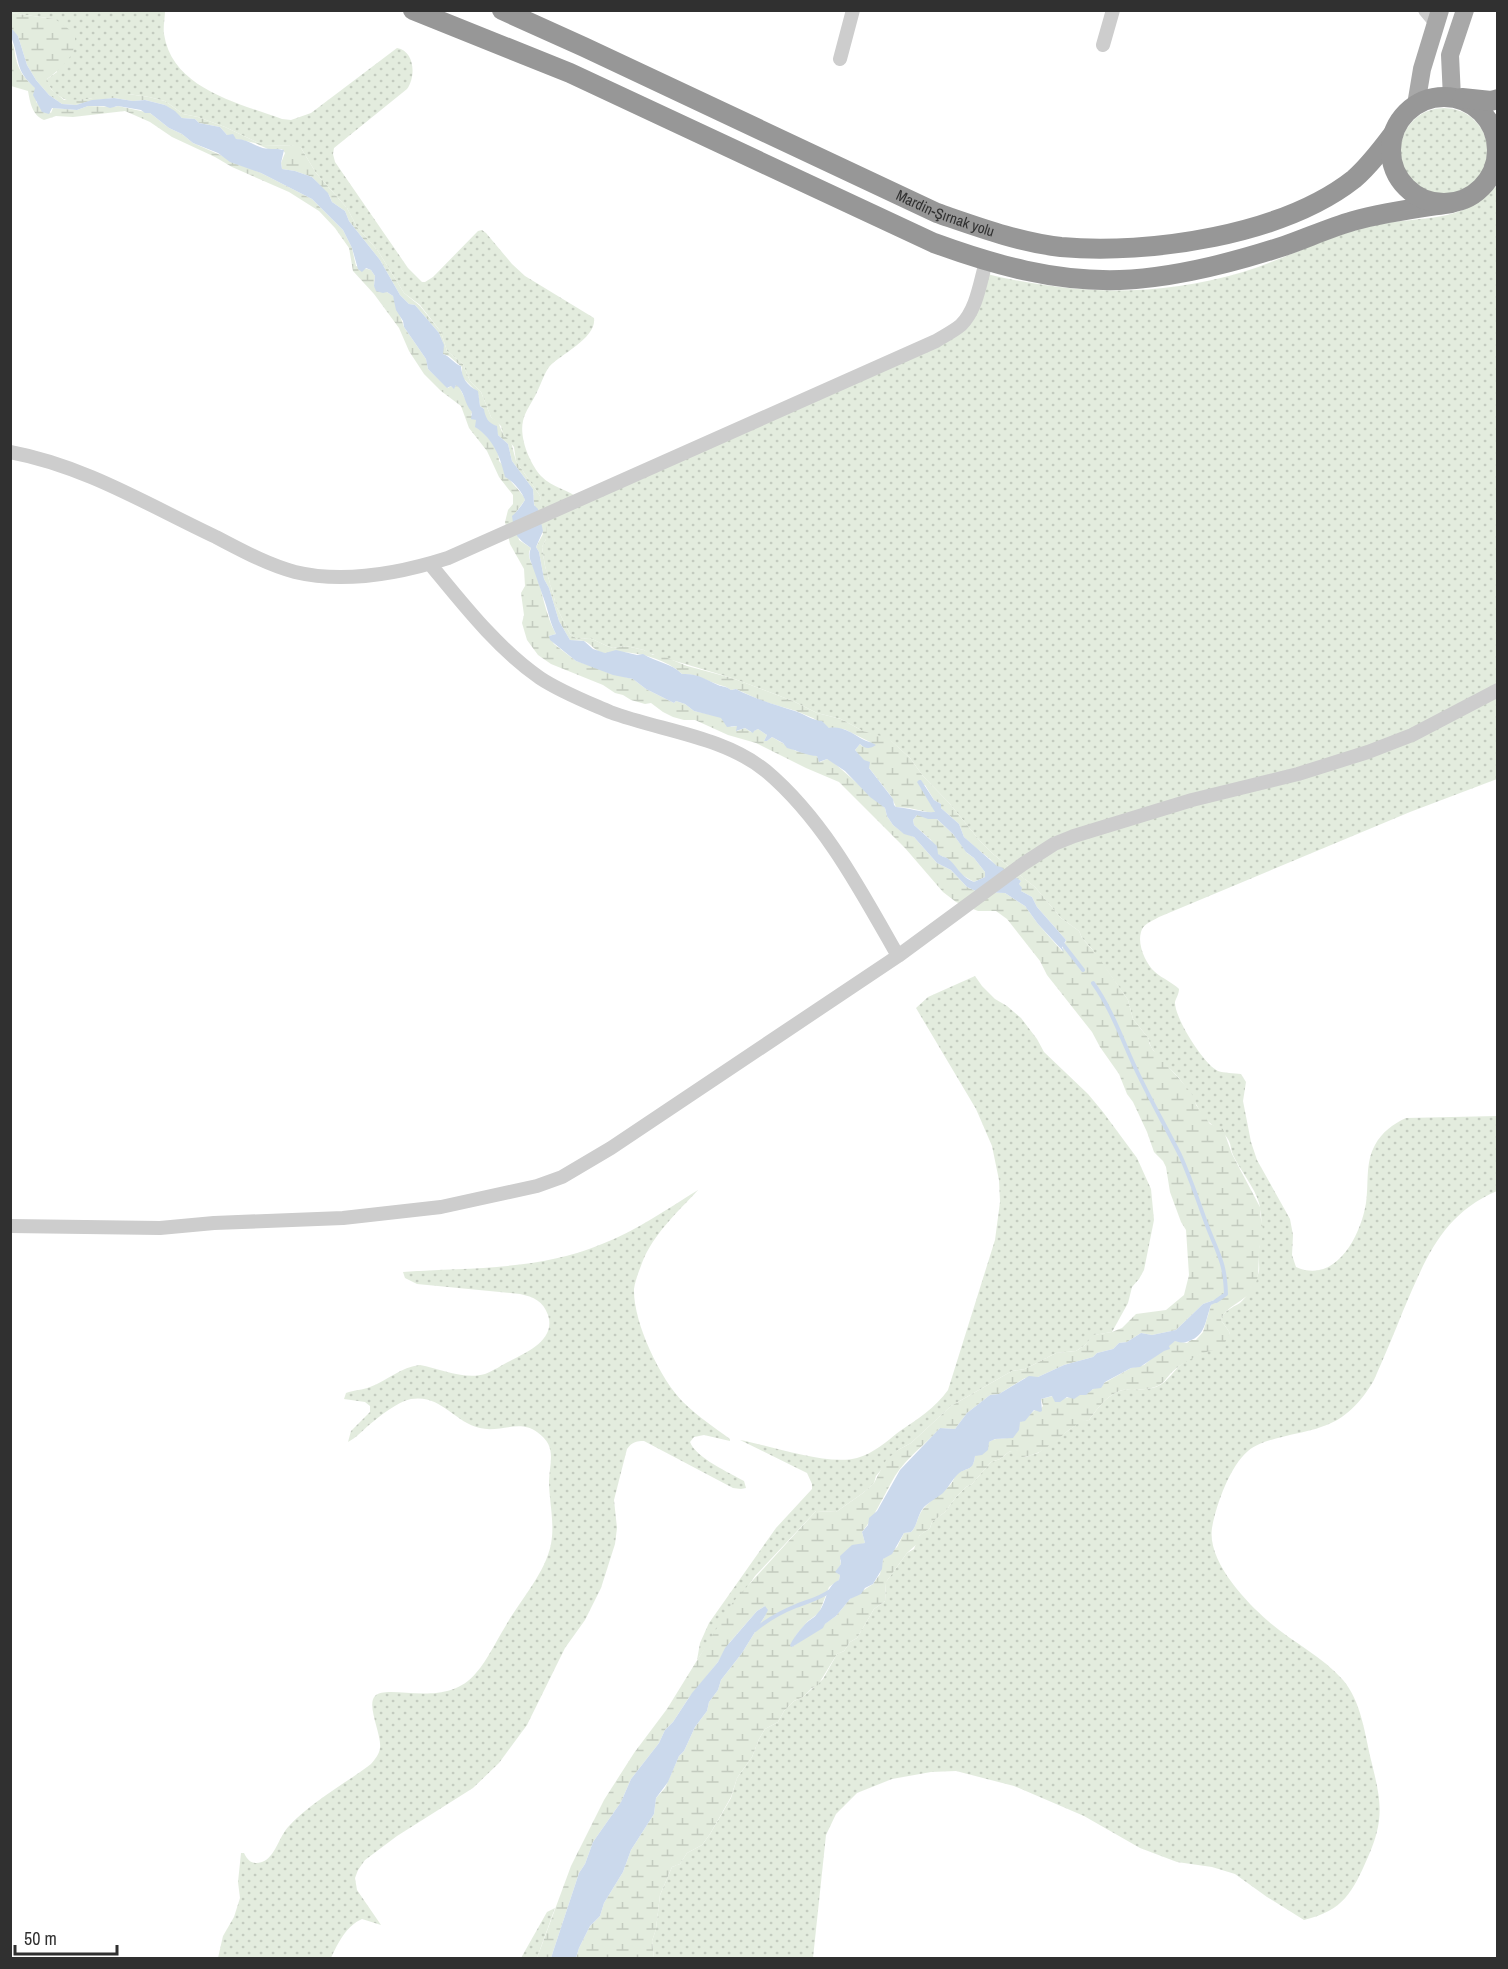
<svg xmlns="http://www.w3.org/2000/svg" width="1508" height="1969" font-family="'Archivo Narrow',sans-serif">
  <style>
    .grass { fill: url(#grass-dots) }
    .wetland { fill: url(#wetland-marsh); fill-rule: evenodd }
    .water { fill: #cbd9ec; fill-rule: evenodd }
    .lines { fill: none; stroke-linecap: round; stroke-linejoin: round }
    .stream { stroke: #cbd9ec; stroke-width: 4 }
    .minor { stroke: #cdcdcd; stroke-width: 14 }
    .major { stroke: #a8a8a8; stroke-width: 18 }
    .highway { stroke: #979797; stroke-width: 20 }
    .labels { text-anchor: middle; stroke-width: 6; stroke-linejoin: round; paint-order: stroke }
    .street-label { font-size: 15px; fill: #303030; stroke: #fff }
  </style>
  <defs>
    <pattern id="grass-dots" width="8" height="8" patternUnits="userSpaceOnUse" patternTransform="scale(1.5)"><rect width="8" height="8" fill="#e3ecde"/><path d="M2 2h.1M6 6h.1" fill="none" stroke="#c3cbbf" stroke-width="1.8" stroke-linecap="round"/></pattern>
    <pattern id="wetland-marsh" width="20" height="14" patternUnits="userSpaceOnUse" patternTransform="scale(1.5)"><rect width="20" height="14" fill="#e3ecde"/><path d="M1 5h8M5 5V1M11 12h8M15 12V8" fill="none" stroke="#c3cbbf"/></pattern>
  </defs>
  <rect width="100%" height="100%" fill="#fff"/>
  <path class="grass" d="M11,10L165,11C165,18 163,26 164,34C172,89 239,103 282,119L291,120L311,113L397,48C415,51 416,77 407,89L334,148L333,154L335,162L408,268L422,282H425L433,277L478,231L482,230L486,233L512,264L525,276L594,318C597,338 561,354 549,367C544,374 541,384 537,392C533,401 525,411 523,421C519,438 530,464 541,476C552,488 569,489 580,500L960,325L983,273C1071,295 1155,298 1243,272C1288,258 1331,234 1376,225C1423,215 1462,225 1497,185V779L1410,812L1159,917C1152,921 1143,924 1141,932C1137,945 1146,964 1155,972C1163,979 1172,982 1179,989C1179,994 1176,998 1175,1002C1174,1017 1204,1065 1218,1071C1224,1073 1234,1073 1241,1074L1246,1082L1243,1101L1251,1142L1257,1160L1290,1219L1293,1235L1292,1255L1296,1267C1336,1285 1361,1235 1366,1203C1369,1183 1365,1163 1375,1145C1382,1132 1393,1124 1406,1118L1497,1116V1191C1442,1214 1425,1260 1403,1311C1394,1334 1384,1357 1374,1380C1362,1401 1345,1420 1321,1427C1308,1432 1295,1433 1282,1437C1270,1440 1258,1443 1248,1451C1230,1466 1216,1505 1212,1528C1207,1561 1245,1601 1268,1621C1292,1642 1322,1656 1343,1680C1361,1701 1365,1734 1371,1760C1381,1800 1385,1819 1368,1857C1352,1893 1344,1910 1304,1920L1267,1897L1235,1874L1212,1867L1177,1862L1140,1848L1084,1816L1014,1786L956,1771L931,1772L892,1779L857,1793L836,1814L826,1835L813,1958H654L652,1941L656,1929L660,1895L672,1867L680,1864L687,1853L702,1845L710,1834L731,1798L737,1778L752,1757L759,1739L765,1729L778,1722L784,1711L794,1701L803,1697L823,1679L837,1654L844,1651L850,1642L857,1638L874,1609L885,1601L886,1582L907,1553L914,1549L919,1536L930,1528L932,1522L945,1512L956,1497L966,1487L972,1484L991,1462L1000,1459L1010,1451L1025,1457L1038,1453L1081,1421L1089,1420C1100,1405 1112,1388 1133,1389C1139,1390 1150,1389 1156,1387C1169,1382 1175,1367 1187,1360C1206,1350 1216,1353 1230,1333L1221,1320C1224,1310 1232,1308 1240,1303C1247,1297 1257,1281 1259,1271C1260,1264 1257,1256 1259,1249C1261,1234 1263,1218 1259,1203C1255,1188 1240,1170 1233,1155C1231,1151 1231,1145 1229,1141C1224,1130 1210,1126 1203,1116C1195,1103 1189,1090 1179,1078C1170,1067 1149,1052 1149,1039L1133,1019L1128,1000L1092,949L1082,938L1079,931L1061,918L1035,887L993,854L980,841L950,804L923,776L910,758L891,741L863,731L841,719L817,713L793,701L732,678L648,653L644,650L626,646L613,648L607,646L590,638L577,639L570,634L557,608L545,566L542,547L546,539L540,496L516,461L514,447L503,434L501,426L491,417L481,392L470,381L463,364L447,351L441,332L420,305L404,293L378,251L357,227L347,208L316,173L301,148L295,146L263,145L225,127L198,117L183,114L165,101L149,97L128,94L70,101C59,98 49,90 47,79L57,72L55,19L11,13Z
    M1400 152a44 44 0 1 1 88 0a44 44 0 1 1-88 0Z
    M975,976L982,986L995,999L1007,1006L1021,1018L1037,1039L1044,1052L1088,1094L1103,1112L1137,1158L1151,1189L1154,1220L1144,1270L1139,1279L1132,1287L1128,1303L1112,1332L1094,1335L1085,1345L1076,1351L1056,1353L1025,1369L1012,1371L951,1406L911,1443L898,1450L876,1476L874,1483L863,1493L836,1512L816,1511L755,1576L697,1660L700,1643L709,1623L776,1528L812,1489V1484L807,1473L740,1440C772,1446 828,1466 857,1458C873,1454 887,1441 900,1431C918,1419 935,1408 948,1390L995,1240L1000,1202L999,1180L992,1146L976,1109L916,1008L928,997Z
    M698,1190C678,1212 653,1234 642,1263C639,1271 635,1281 634,1289C633,1322 660,1379 683,1402C697,1416 714,1427 730,1439V1441L704,1435L694,1437L690,1442C696,1458 730,1473 744,1481L746,1488L741,1489L733,1488L644,1441C636,1441 632,1442 627,1449L614,1500L617,1528L615,1544L601,1588L585,1620L565,1648L527,1725L499,1763L473,1788L397,1836L365,1860L358,1870L355,1878L357,1890L381,1925L362,1919C346,1926 338,1943 331,1958H218L223,1936L234,1917L240,1898L238,1882L241,1853H244C248,1861 252,1865 262,1862C275,1858 279,1836 289,1826C310,1803 346,1783 371,1764C375,1759 379,1755 380,1748C382,1735 366,1705 375,1696C389,1683 446,1710 476,1673C488,1659 495,1643 505,1627C520,1600 545,1574 551,1544C555,1523 549,1501 549,1481C550,1460 557,1446 537,1432C520,1419 499,1433 480,1428C454,1422 441,1394 411,1399C397,1402 380,1416 369,1425C362,1431 356,1438 348,1442L351,1431L370,1412V1406L365,1402L344,1399L346,1393C354,1390 363,1390 370,1387C388,1380 401,1367 420,1365C440,1369 465,1380 485,1374C493,1371 502,1365 510,1361C527,1352 556,1340 548,1315C543,1301 534,1297 520,1294L417,1284L405,1278L403,1272C470,1267 538,1271 602,1244C636,1231 667,1209 698,1190Z
    M555,1908L537,1958H521L547,1912Z"/>
  <path class="wetland" d="M11,13L55,19L74,33C80,53 61,69 47,79L51,89L64,100L88,99L112,94H128L149,97L165,101L183,114L198,117L225,127L263,145L298,146L301,148L316,173L347,208L357,227L378,251L404,293L420,306L441,332L447,351L463,364L470,381L481,392L491,417L498,422L503,434L511,442L516,461L540,496L547,529L546,539L542,547L545,566L557,608L570,634L577,639L590,638L607,646L613,648L626,646L644,650L653,655H660L687,666L732,678L793,701L817,713L841,719L863,731L888,738L910,758L923,776L950,804L980,841L993,854L1035,887L1061,918L1079,931L1082,938L1097,955L1128,1000L1133,1019L1149,1039V1043L1153,1050L1184,1084L1194,1097L1196,1105L1210,1124L1223,1129L1232,1154L1261,1209C1259,1217 1263,1224 1263,1232C1263,1239 1259,1245 1259,1251C1258,1264 1260,1276 1254,1288C1246,1301 1224,1307 1221,1320L1230,1333L1222,1348C1205,1351 1185,1360 1172,1372C1166,1378 1164,1384 1155,1387C1149,1389 1139,1390 1133,1389C1112,1388 1100,1405 1089,1420C1064,1425 1050,1457 1019,1457L1010,1451L1000,1459L991,1462L972,1484L966,1487L956,1497L945,1512L932,1522L930,1528L919,1536L918,1543L907,1553L886,1582L885,1601L874,1609L857,1638L850,1642L844,1651L837,1654L818,1685L812,1688L803,1697L794,1701L784,1711L778,1722L765,1729L759,1739L752,1757L737,1778L731,1797L710,1834L702,1845L687,1853L680,1864L672,1867L660,1895L656,1929L652,1941L654,1958H576L579,1948L590,1926L600,1916L604,1903L623,1872L631,1850L654,1814L656,1798L665,1788L679,1756L684,1751L695,1727L707,1711L709,1702L718,1690L721,1680L742,1653L765,1616V1606L757,1611L730,1642L718,1662L688,1699L673,1722L665,1730L659,1743L631,1779L621,1802L593,1842L585,1864L579,1873L551,1958H537L571,1866L604,1800L634,1753L667,1709L733,1602L816,1511L836,1512L863,1493L874,1483L886,1460L898,1450L911,1443L951,1406L1012,1371L1025,1369L1056,1353L1076,1351L1085,1345L1093,1335L1112,1332L1122,1328L1136,1314L1166,1310L1184,1295L1189,1275L1186,1230L1181,1222L1170,1192L1166,1167L1163,1161L1154,1152L1147,1132L1133,1102L1127,1094L1119,1074L1100,1047L1092,1032L1047,975L1040,961L1007,919L996,911H978L956,902L943,892L905,848L839,782L806,768L756,743L728,735L695,720H684L673,717L663,712L651,703L645,704L631,700L623,695L615,693L603,685L551,664L538,655L527,640L522,623L524,615L521,593L525,586L524,569L510,544L505,522L508,510L513,504V495L499,477L487,451L469,428L461,406L441,391L424,374L409,351L399,328L374,294L353,271L349,248L335,228L319,211L289,192L232,167L215,157L172,137L150,122L125,111L73,117L56,116L44,120C32,115 30,102 28,91L11,86L10,40C15,46 14,51 16,59C19,72 26,80 36,88V102L51,113L53,108L77,110L88,106L115,107L118,106L150,113L169,128L182,134L193,143L261,173L312,199L343,230L352,248L356,266L371,270L375,276L374,286L380,292H387L393,296L404,327L426,359L428,369L448,388L451,386L454,388L456,385L459,387L472,412L471,415L476,420V427C486,434 499,447 499,461L504,466C505,478 517,487 524,497L525,500L514,515L519,540L531,548C530,550 529,551 529,553C528,559 533,565 535,571C543,592 545,615 556,634L549,636L554,644L576,661L601,669L606,672L633,679L646,689L674,703L676,701L685,704L694,711L721,717L731,727L737,726V731L745,728L751,732L758,729L767,735L764,741H767L772,737L796,751L817,756L820,762L827,759L832,761L885,808L887,816L893,825L902,832L914,837L937,863L951,870L967,887L978,892L1005,893L1025,906L1038,924L1062,951L1066,940L1037,907L1032,897L1021,891L1019,884L1021,881L997,867L990,859L976,848L964,837L959,824L941,808V804L934,800L925,785H919L934,808L935,812L933,813C921,811 909,807 896,807L891,796L855,750L860,744L862,746L870,742L844,729L829,728L813,718L796,711L762,701L736,689L731,690C726,686 722,686 717,684C705,680 695,673 682,674C667,660 643,653 622,652C616,652 610,653 604,653C595,652 592,644 584,641C580,640 574,641 570,640L559,621L549,588L544,579L539,552L536,547L543,534L534,504L533,489L512,461L508,444L498,435L495,425H492L484,416V409L480,406L478,393L462,377V367L449,356L443,354V343L439,333L415,305L409,304L400,295L380,260L349,221L345,211L332,202L329,195L312,177L295,171L282,169L281,163L285,153L282,149H268L255,143L236,139L227,135L220,127L199,123L195,119L182,118L165,105L145,100L133,101L114,98L90,101L76,105L62,104L49,95L36,80L27,65L18,36L11,29ZM1220,1298L1211,1305L1203,1332L1196,1340H1191L1187,1343L1175,1341L1172,1342L1144,1365L1131,1368L1088,1392L1055,1401L1053,1396L1041,1399L1043,1406L1038,1411L1035,1410L1020,1422L1007,1438C1001,1439 995,1438 991,1441C984,1444 981,1452 975,1456C973,1472 966,1467 957,1474C954,1477 953,1483 949,1486C941,1493 931,1500 924,1508C917,1515 918,1525 911,1532L904,1533L897,1547L883,1559L880,1574L873,1584L850,1599L836,1616L792,1647L796,1635L808,1621L819,1613L829,1587L839,1580L840,1575L836,1572L841,1564L840,1560L854,1546L865,1543L862,1532C875,1516 884,1495 895,1476C906,1458 926,1444 940,1428L955,1429L967,1413L990,1395L999,1394L1025,1378L1038,1377L1064,1365L1093,1357L1097,1353L1113,1349L1119,1343L1127,1342L1141,1333L1152,1335L1176,1330L1203,1304Z
    M917,815L937,819L953,834L967,853L974,858L985,872V877L974,882L962,875L948,859L937,854L931,840L914,825L913,820Z"/>
  <path class="water" d="M10,29L13,30L18,36L27,65L36,80L49,95L62,104L76,105L92,100L114,98L133,101L145,100L165,105L175,111L182,118L195,119L199,123L220,127L227,135L233,134L236,139C245,139 252,144 260,147C267,150 276,148 284,150L281,163L282,169L295,171L312,177L328,193L332,202L345,211L349,221L380,260L400,295L409,304L415,305L439,333L444,345L443,354C450,356 454,364 461,366C462,378 466,385 478,391L480,406L484,409C485,417 488,423 497,426L498,435L508,444L512,461L533,489L534,505L538,509L543,531L536,547L539,552L544,579L549,588L559,621L570,640L584,641L593,649L605,653L616,650L637,655L643,654C656,662 671,663 682,674C697,673 705,679 718,685C723,687 726,686 731,690L736,689C755,699 775,705 795,711C804,714 814,721 822,721L829,728C842,726 850,732 862,739C867,742 872,742 876,745C870,749 865,749 860,744L855,750L864,760L870,762L869,768L893,799L894,805L896,807C910,808 922,813 935,812L917,782L919,780H921L934,800L941,804V808L959,824L964,837L997,866L1001,867L1021,881L1019,884L1022,888L1021,891L1032,897L1037,907L1066,940L1062,947L1064,952L1038,924L1025,906L1005,893L978,892L967,887L951,870L937,863L914,837L904,834L893,825L887,816L885,808L870,797L845,771L827,759L819,762L817,756C808,756 796,750 787,748L783,743L772,737L767,741H764L767,735L758,729L754,731L753,733L745,728L736,731L737,726L727,727L721,718L694,711L685,704L676,701L674,703L646,689L633,679L613,675L576,661L550,640L549,636L556,634C550,623 549,614 545,602C540,589 536,575 531,562C529,557 529,553 531,548C516,537 515,536 512,516C517,512 521,506 525,500C522,492 514,482 505,477C501,459 494,439 475,427L476,420L471,419L472,412C464,404 465,391 456,385L454,389L451,386L447,388L428,369L426,359L404,327L403,321L396,310L393,296L387,292L383,293L376,291L374,286L375,276L371,270L366,268L362,272L358,269L352,248L343,230L312,199L261,173L230,162L218,153L193,143L182,134L169,128L150,113H145L141,110L118,106L110,108L104,106H88L77,110L52,108L49,114L42,112L33,95L35,88C19,73 20,69 15,49C13,40 11,39 10,29ZM917,815L928,819H937L953,834L966,852L974,858L985,872V877L974,882C959,876 957,865 947,858C944,857 941,856 938,854L937,846L914,825L913,820Z
    M1220,1298L1221,1300L1211,1305C1205,1321 1206,1335 1189,1341C1183,1343 1182,1343 1175,1341L1169,1346L1170,1349L1164,1351L1140,1367L1131,1368L1105,1382L1101,1388L1093,1389L1086,1395H1080L1074,1399L1067,1397L1060,1402H1055L1052,1396L1041,1399L1042,1411L1040,1412L1034,1410L1025,1421L1020,1422L1019,1430L1013,1438L995,1439L989,1442L988,1450L982,1455L975,1456C973,1473 966,1466 957,1475C952,1480 948,1488 943,1493C937,1498 929,1502 924,1507C917,1515 918,1525 911,1532L904,1533L892,1554L883,1559L882,1569L873,1584L865,1588L861,1594L850,1599L836,1616L825,1624L823,1628L792,1647L790,1646C792,1639 804,1624 810,1620C812,1618 815,1617 817,1614C827,1604 825,1586 839,1580L840,1575L835,1572L841,1564L840,1556L852,1545L865,1543L862,1532L868,1525L869,1518L877,1511L900,1470L940,1428L955,1429L967,1413L990,1395L999,1394L1029,1376L1038,1377L1064,1365L1093,1357L1097,1353L1113,1349L1119,1343L1127,1342L1141,1333L1152,1335L1176,1330L1203,1304Z
    M765,1606L768,1610L765,1616L742,1653L721,1680L718,1690L709,1702L707,1711L695,1727L684,1751L679,1756L668,1782L656,1798L654,1814L631,1850L623,1872L604,1903L600,1916L590,1926L579,1948L576,1958H551L579,1873L585,1864L593,1842L621,1802L631,1779L659,1743L665,1730L673,1722L692,1693L718,1662L725,1648L757,1611Z"/>
  <g class="lines">
    <path class="stream" d="M1062,943L1083,970
      M1093,983C1111,1008 1121,1037 1134,1065C1148,1096 1165,1125 1180,1155C1191,1179 1199,1204 1208,1228C1219,1256 1225,1263 1226,1294L1216,1301
      M755,1630C767,1620 781,1612 796,1606C808,1601 819,1599 830,1591"/>
    <path class="minor" d="M1425,10L1435,22
      M1103,45L1113,10
      M840,59L853,10
      M1491,175L1498,177
      M10,452C85,466 148,505 216,537C241,550 268,565 295,572C345,584 401,573 448,558L936,341C944,336 954,331 961,325C977,309 980,282 986,262
      M430,564C463,604 497,648 540,678C561,692 587,702 610,712C661,731 723,736 766,771C824,820 861,891 898,956
      M10,1226L160,1228L214,1223L343,1218L441,1207L537,1186L562,1177L611,1148L898,956L1023,864L1054,844L1074,836L1192,800L1298,774L1368,752L1412,735L1498,690"/>
    <path class="major" d="M1452,98L1450,55L1465,10
      M1416,105L1422,69L1440,10"/>
    <g class="highway">
      <path d="M413,10L570,73L934,243C994,265 1055,282 1120,280C1175,278 1232,263 1284,246C1307,238 1329,228 1353,221C1385,212 1418,208 1451,203"/>
      <path id="s1" d="M502,10L584,47L937,213C978,227 1018,242 1061,247C1149,255 1283,235 1354,179C1369,166 1381,150 1393,134"/>
      <circle cx="1444" cy="150" r="53"/>
      <path d="M1462,98L1491,101L1498,99"/>
    </g>
  </g>
  <g class="labels">
    <g class="street-label">
      <text dy="5" stroke="none"><textPath href="#s1" startOffset="488">Mardin-Şırnak yolu</textPath></text>
    </g>
  </g>
  <rect width="1508" height="1969" fill="none" stroke="#303030" stroke-width="24"/>
  <path d="M15 1945v9h102v-9" fill="none" stroke="#303030" stroke-width="3"/>
  <text x="24" y="1945" font-size="18" fill="#303030" stroke="#ffffff" stroke-width="4.5" paint-order="stroke">50 m</text>
</svg>
